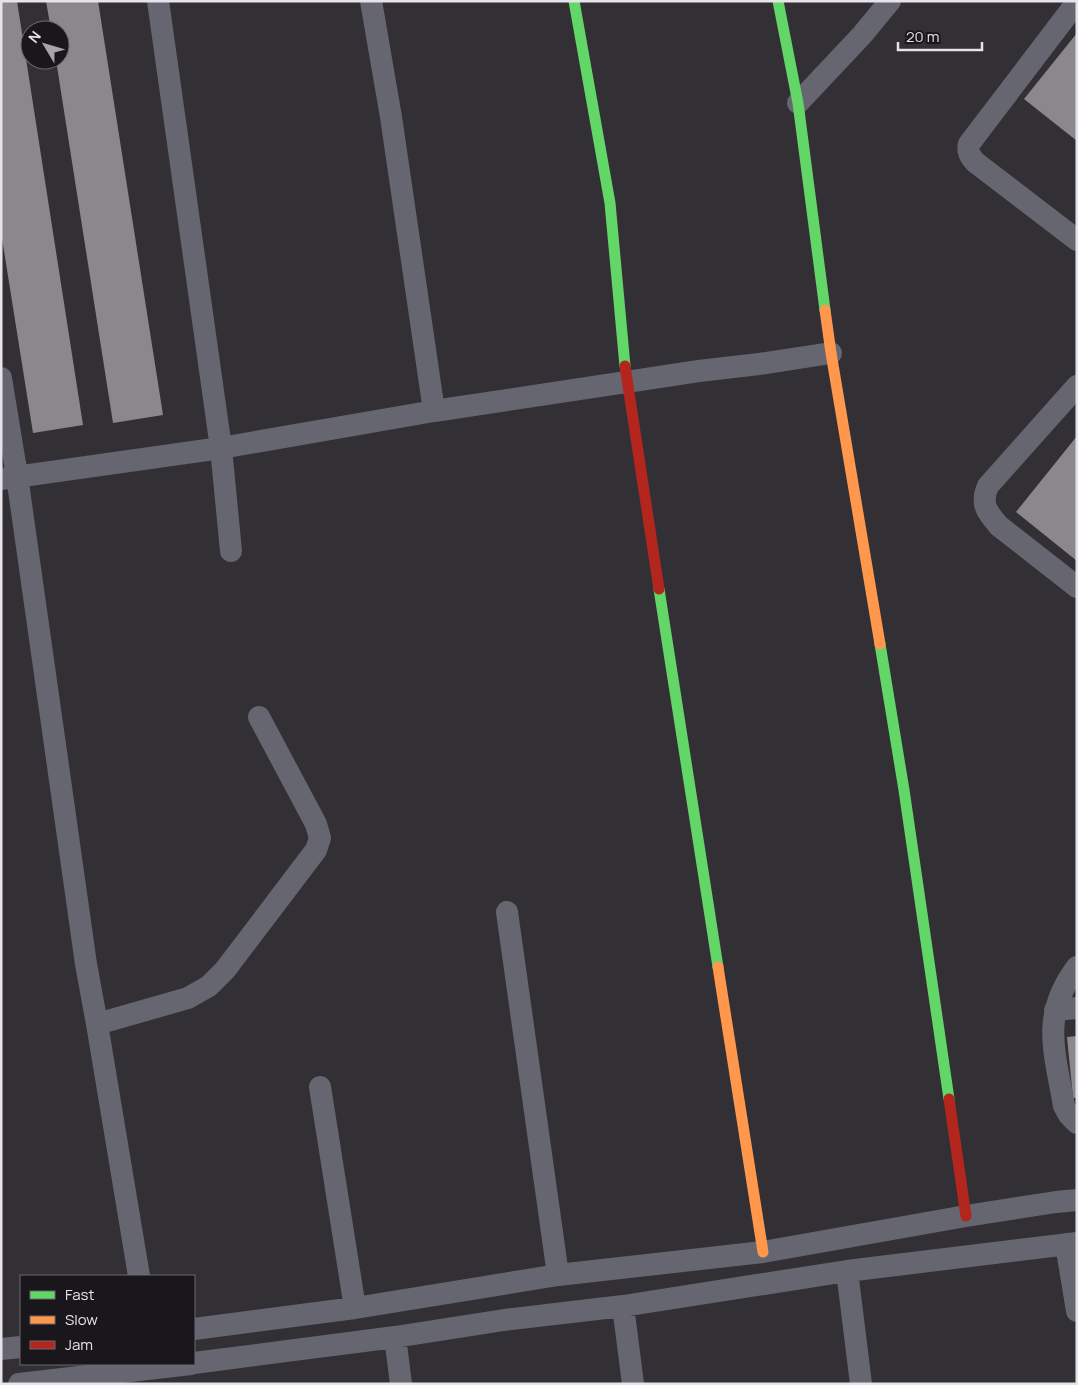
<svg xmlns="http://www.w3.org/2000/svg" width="1078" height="1385" font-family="Manrope,sans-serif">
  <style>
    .building { fill: #8c878b }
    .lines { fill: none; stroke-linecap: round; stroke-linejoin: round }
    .street { stroke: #666670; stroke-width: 22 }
    .fast { stroke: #63d668; stroke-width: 11 }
    .slow { stroke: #ff974d; stroke-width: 11 }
    .jam { stroke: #b3261e; stroke-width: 11 }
  </style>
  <rect width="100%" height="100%" fill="#333035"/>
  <path class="building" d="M1,1H17L83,425L33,433L1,232Z
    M46,1H98L163,415L113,423L56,60H60V30H51Z
    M1077,33V141L1024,99Z
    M1077,436V561L1016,512Z
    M1077,1036V1098H1073L1067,1037Z"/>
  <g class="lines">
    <path class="street" d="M158,1L221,448L231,551
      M371,1L391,117L434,411
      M1077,2L969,144C967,152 970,156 975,162L1077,240
      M798,103L862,35L890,1
      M1,378L17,476L86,964L97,1024
      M1077,386L988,486C980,504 987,512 999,526L1077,587
      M1,479L221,448L434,411L699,371L759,364L831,353
      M507,912L558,1275
      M1077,967C1040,1016 1055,1052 1064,1106L1069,1115L1077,1123
      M1055,1010L1077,1008
      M320,1087L355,1308
      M1066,1244L1077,1311
      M847,1271L861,1384
      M139,1276L97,1024L188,998L209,986L225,970L316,850L320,838L316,824L259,717
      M623,1306L633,1384
      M194,1329L355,1308L558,1275L763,1252L966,1216L1056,1202L1077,1200
      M395,1337L401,1384
      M1,1349L21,1347
      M194,1363L395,1337L504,1320L623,1306L847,1271L1077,1243
      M19,1384L191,1364"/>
    <path class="fast" d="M574,1L610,203L625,366
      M778,1L798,103L825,310
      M659,589L718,967
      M880,644L904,790L949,1099"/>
    <path class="slow" d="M825,310L831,353L880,644
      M718,967L763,1252"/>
    <path class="jam" d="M625,366L659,589
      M949,1099L966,1216"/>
  </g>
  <rect width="1078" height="1385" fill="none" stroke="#e6e3ea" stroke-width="5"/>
  <rect x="20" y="1275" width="175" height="90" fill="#19171c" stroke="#6b696e"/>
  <rect x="30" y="1291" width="25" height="8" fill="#63d668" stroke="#6b696e"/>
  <text x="65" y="1300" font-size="15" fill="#e6e3ea">Fast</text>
  <rect x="30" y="1316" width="25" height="8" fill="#ff974d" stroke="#6b696e"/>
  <text x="65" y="1325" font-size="15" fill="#e6e3ea">Slow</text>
  <rect x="30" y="1341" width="25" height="8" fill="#b3261e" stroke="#6b696e"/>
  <text x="65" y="1350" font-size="15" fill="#e6e3ea">Jam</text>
  <g transform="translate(45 45) rotate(308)"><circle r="24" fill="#19171c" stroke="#6b696e"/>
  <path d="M0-4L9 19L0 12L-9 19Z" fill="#a7a4ab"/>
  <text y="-8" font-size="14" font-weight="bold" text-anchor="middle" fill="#e6e3ea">N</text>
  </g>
  <path d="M898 42v8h84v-8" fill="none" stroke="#e6e3ea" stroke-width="2.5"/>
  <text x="906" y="42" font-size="15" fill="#e6e3ea" stroke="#19171c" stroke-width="4" paint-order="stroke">20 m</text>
</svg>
